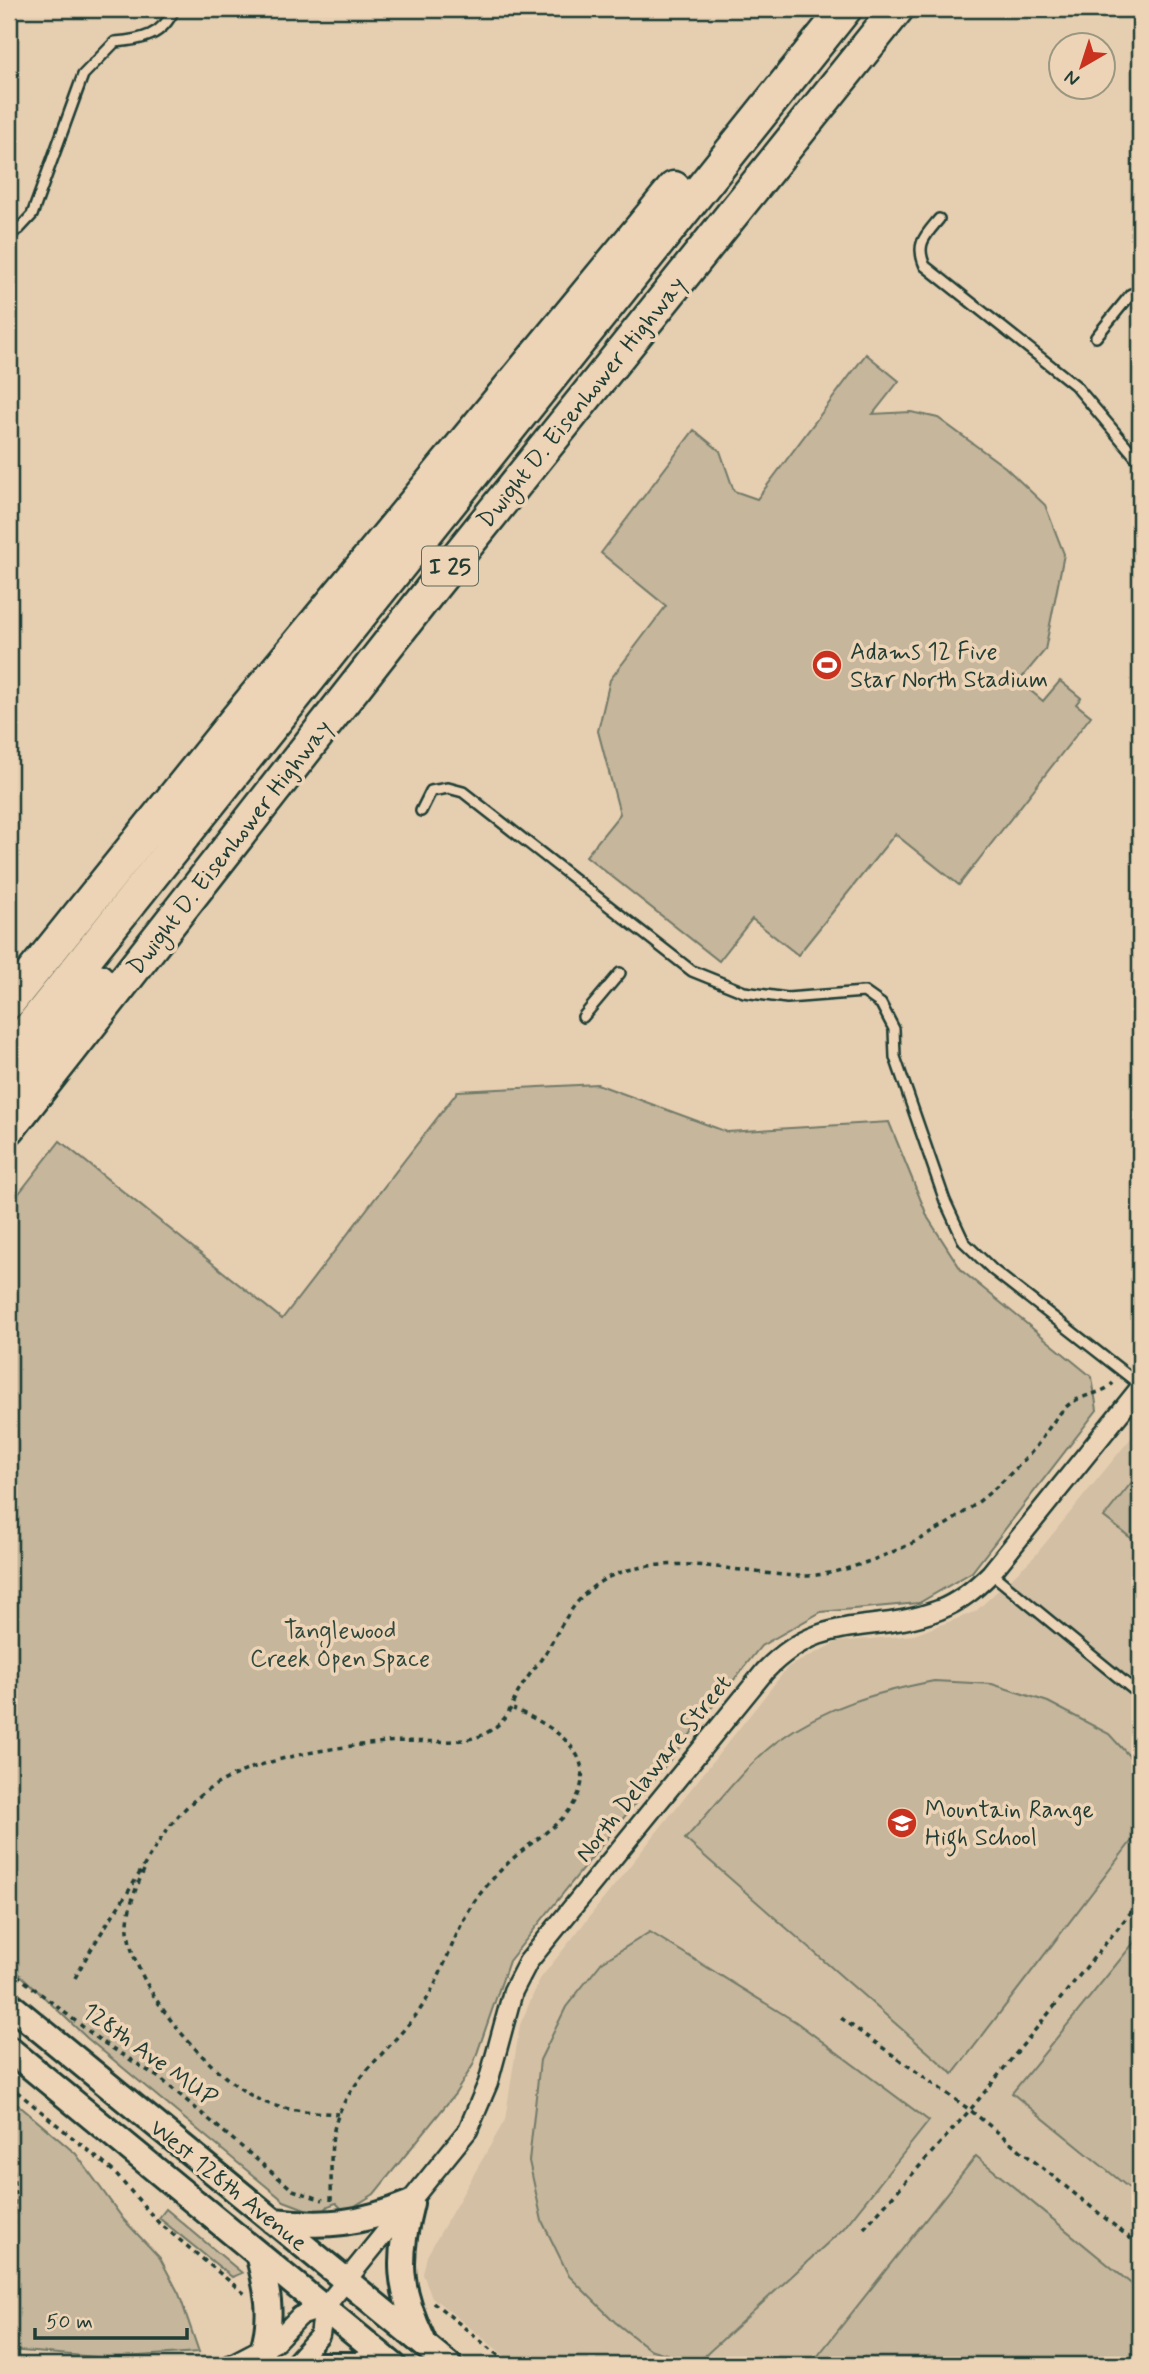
<svg xmlns="http://www.w3.org/2000/svg" width="1149" height="2374" font-family="Mynerve,sans-serif">
  <style>
    .built { fill: #d2bfa4 }
    .green { fill: #c5b69c; stroke: #727a68; stroke-width: 2 }
    .lines { fill: none; stroke-linecap: round; stroke-linejoin: round }
    .lane-casing { stroke: #1f3d34; stroke-width: 14 }
    .street-casing { stroke: #1f3d34; stroke-width: 23 }
    .secondary-casing { stroke: #1f3d34; stroke-width: 30 }
    .highway-casing { stroke: #1f3d34; stroke-width: 37 }
    .path { stroke: #1f3d34; stroke-width: 3.5; stroke-dasharray: 5 5; stroke-linecap: butt }
    .lane { stroke: #eed4b6; stroke-width: 9 }
    .street { stroke: #eed4b6; stroke-width: 18 }
    .secondary { stroke: #eed4b6; stroke-width: 24 }
    .highway { stroke: #eed4b6; stroke-width: 32 }
    .labels { text-anchor: middle; stroke-width: 7; stroke-linejoin: round; paint-order: stroke }
    .shield { fill: #eed4b6; stroke: #5d6a5b; stroke-width: 2 }
    .shield-label { font-size: 23px; font-weight: bold; fill: #1f3d34 }
    .street-label { font-size: 24px; fill: #1f3d34; stroke: #eed4b6 }
    .poi-label { font-size: 24px; fill: #1f3d34; stroke: #eed4b6; text-anchor: start }
    .park-label { font-size: 24px; fill: #30493e; stroke: #eed4b6 }
  </style>
  <rect width="100%" height="100%" fill="#e6ceb1"/>
  <filter id="ink" filterUnits="userSpaceOnUse"><feTurbulence type="fractalNoise" baseFrequency=".0143" numOctaves="2"/><feDisplacementMap in="SourceGraphic" scale="14" xChannelSelector="R" yChannelSelector="G"/><feConvolveMatrix kernelMatrix="1 2 1 2 8 2 1 2 1" color-interpolation-filters="sRGB"/></filter>
  <g filter="url(#ink)">
    <path class="built" d="M1140,1427V2365H516L432,2297L423,2274L427,2256L505,2120L520,2025L540,1979L788,1667L837,1642L914,1635L975,1612L1034,1557Z"/>
    <path class="green" d="M866,354L899,381L873,414L911,412L938,418L1005,467L1045,505L1064,554L1045,650L1019,681L1043,701L1060,681L1081,698L1076,704L1091,716L959,885L895,834L798,955L752,919L719,961L586,856L620,814L598,731L610,680L666,606L601,553L694,430L720,451L734,491L757,499Z
      M597,1084L727,1132L889,1122L928,1218L962,1271L1092,1377L1097,1410L972,1572L919,1603L821,1612L761,1646L509,1961L473,2065L455,2094L374,2194L345,2212L336,2203L328,2206L321,2215L284,2201L87,2038L9,1964V1206L60,1141L282,1319L458,1091Z
      M1140,1472V1527L1131,1538L1104,1517Z
      M934,1681L992,1684L1048,1702L1109,1734L1140,1768V1830L953,2074L685,1839C714,1808 745,1765 779,1740C826,1706 878,1692 934,1681Z
      M650,1932L796,2022L929,2121L844,2228L697,2363L649,2349L615,2322L569,2276L542,2221L529,2161L540,2060L566,2007L602,1962Z
      M1140,1935V2197L1012,2093Z
      M9,2097L76,2154L124,2220L160,2258L179,2294L199,2352L109,2358L9,2350Z
      M976,2156L1140,2291V2351L1124,2365H828L817,2357Z
      M166,2209L242,2273L232,2277L159,2218Z"/>
    <g class="lines">
      <g class="lane-casing">
        <path id="lane" d="M939,219C925,236 915,244 925,266L1075,385L1140,462
          M9,234L19,229L32,215L83,75L115,42C141,40 163,36 174,9
          M1096,337L1131,294
          M421,811L431,791L448,788L463,792L692,971L744,992L787,998L864,992L881,1004L894,1029L895,1057L945,1201L964,1242L993,1270L1140,1385
          M583,1017L620,973
          M991,1573L1140,1695"/>
      </g>
      <g class="street-casing">
        <path id="street" d="M230,2365L276,2341L300,2316L324,2308
          M293,2365L320,2335L324,2308L468,2130L488,2083L513,1991L528,1962L765,1671C824,1610 871,1636 939,1610C960,1602 976,1588 991,1573L1140,1388"/>
      </g>
      <g class="secondary-casing">
        <path id="secondary" d="M9,2004L449,2365
          M9,2049L393,2365
          M411,2203C397,2258 398,2289 423,2341
          M273,2221C327,2227 360,2224 411,2203
          M258,2254C267,2288 274,2315 263,2349
          M317,2365H360"/>
      </g>
      <g class="highway-casing">
        <path id="highway" d="M9,1002L234,722L674,188
          M9,1054L845,9
          M9,1091L98,980
          M9,1128L433,587L897,9"/>
      </g>
      <path class="path" d="M1132,1361L1137,1355L1135,1320L1140,1285
        M144,1870C135,1890 127,1909 128,1931C133,1989 213,2080 264,2102C286,2111 315,2112 338,2114
        M9,1969L101,2041L161,2079L293,2190L323,2200
        M75,1978C91,1947 111,1918 130,1889C148,1860 164,1828 190,1804C238,1759 323,1749 386,1742C414,1739 465,1747 488,1732C513,1716 509,1706 522,1686C530,1673 540,1662 548,1649C566,1617 580,1588 616,1574C673,1553 738,1573 797,1576C819,1577 845,1570 867,1562C933,1538 979,1508 1028,1456C1041,1442 1050,1424 1063,1410C1078,1393 1102,1396 1113,1383
        M841,2018L970,2110L1140,2246
        M9,2085L113,2171L158,2222L245,2294
        M331,2201C332,2173 328,2142 338,2116C351,2079 396,2043 419,2011C447,1973 454,1923 484,1889C494,1877 505,1865 517,1855C541,1834 573,1819 581,1786C591,1746 543,1721 513,1709
        M864,2228L970,2110L1140,1901
        M433,2302L510,2365
        M9,2335L15,2196L12,2155"/>
      <use href="#lane" class="lane"/>
      <use href="#street" class="street"/>
      <use href="#secondary" class="secondary"/>
      <use href="#highway" class="highway"/>
    </g>
  </g>
  <defs>
    <g id="stadium-disc" transform="scale(1.575)"><circle r="9.5" fill="#c8321e" stroke="#eed4b6"/><path d="M0-5a6.5 5 0 1 0 0 10a6.5 5 0 1 0 0-10ZM-3.5-1.8h7v3.6h-7Z" fill="#fff"/></g>
    <g id="school-disc" transform="scale(1.575)"><circle r="9.5" fill="#c8321e" stroke="#eed4b6"/><path d="M0-5L7-2L0 1L-7-2ZM-4 1L0 2.5L4 1V4Q0 6-4 4Z" fill="#fff"/></g>
  </defs>
  <g fill-rule="evenodd">
    <use href="#stadium-disc" x="827" y="665"/>
    <use href="#school-disc" x="902" y="1823"/>
  </g>
  <g class="labels">
    <rect class="shield" x="422" y="546.5" width="56" height="39" rx="5"/>
    <g class="shield-label">
      <text x="450" y="574">I 25</text>
    </g>
    <g class="street-label">
      <text transform="translate(581 402) rotate(-51)" y="8">Dwight D. Eisenhower Highway</text>
      <text transform="translate(229 847) rotate(-52)" y="8">Dwight D. Eisenhower Highway</text>
      <text transform="translate(653 1768) rotate(-51)" y="8">North Delaware Street</text>
      <text transform="translate(150 2054) rotate(36)" y="8">128th Ave MUP</text>
      <text transform="translate(229 2185) rotate(39)" y="8">West 128th Avenue</text>
    </g>
    <g class="poi-label">
      <text x="850" y="659">Adams 12 Five<tspan x="850" dy="28">Star North Stadium</tspan></text>
      <text x="925" y="1817">Mountain Range<tspan x="925" dy="28">High School</tspan></text>
    </g>
    <g class="park-label">
      <text x="340" y="1638">Tanglewood<tspan x="340" dy="28">Creek Open Space</tspan></text>
    </g>
  </g>
  <rect width="1149" height="2374" fill="none" stroke="#eed4b6" stroke-width="35"/>
  <rect x="18" y="18" width="1114" height="2339" fill="none" stroke="#1f3d34" stroke-width="2.5" filter="url(#ink)"/>
  <g transform="translate(1082 66) rotate(219)"><circle r="33" fill="#eed4b6" stroke="#9b9882" stroke-width="2"/>
  <path d="M0-5L12 26L0 18L-12 26Z" fill="#c8321e"/>
  <text y="-10" font-size="19" font-weight="bold" text-anchor="middle" fill="#1f3d34">N</text>
  </g>
  <path d="M35 2328v10h152v-10" fill="none" stroke="#1f3d34" stroke-width="3.5"/>
  <text x="46" y="2328" font-size="21" fill="#1f3d34" stroke="#eed4b6" stroke-width="5" paint-order="stroke">50 m</text>
</svg>
